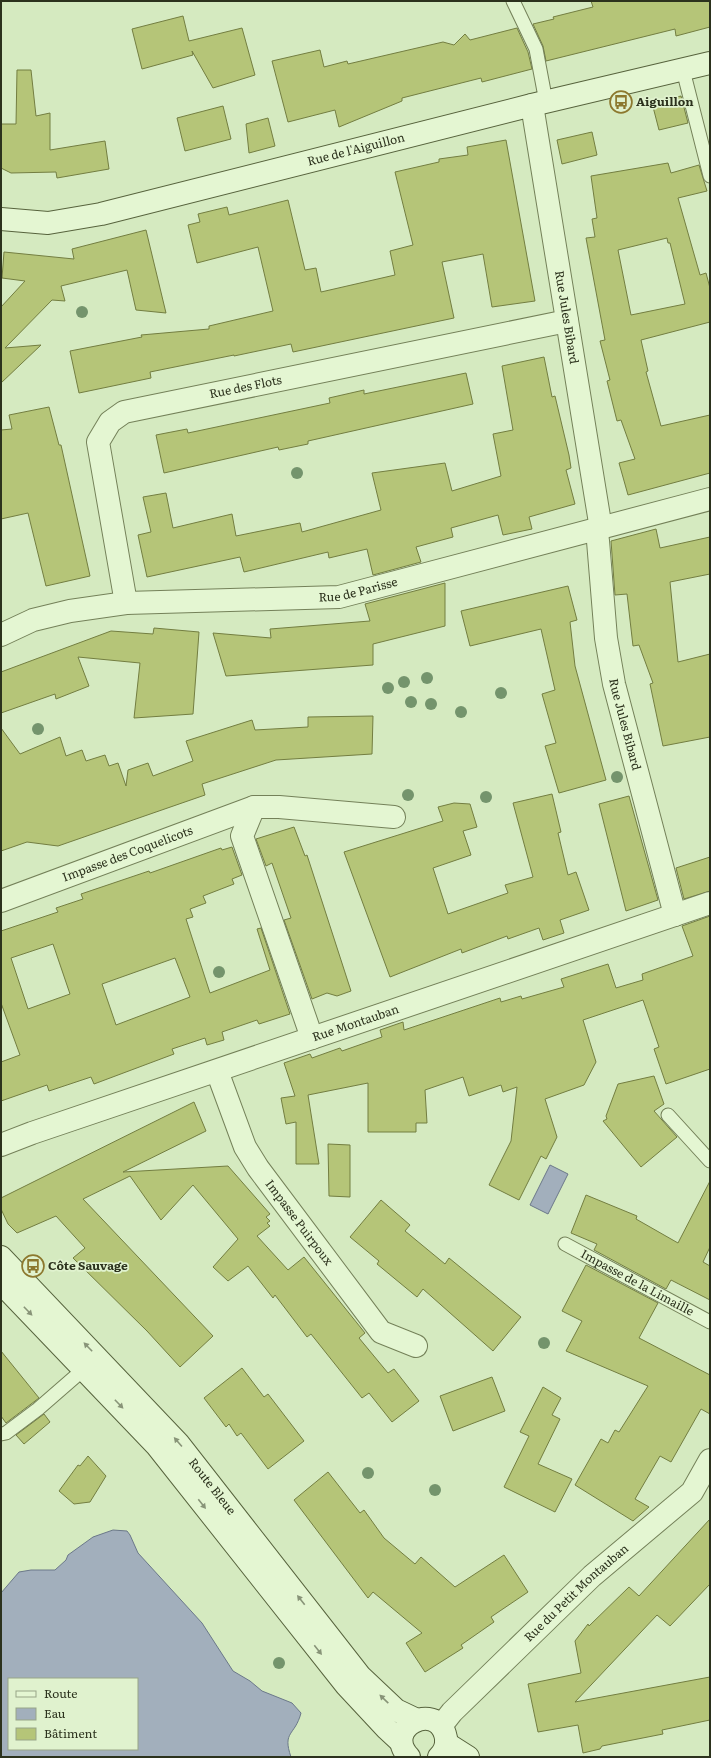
<svg xmlns="http://www.w3.org/2000/svg" width="711" height="1758" font-family="Literata,serif">
  <style>
    .water { fill: #a2afbc; stroke: #6b7889; fill-rule: evenodd }
    .building { fill: #b5c578; stroke: #737e41; fill-rule: evenodd }
    .lines { fill: none; stroke-linecap: round; stroke-linejoin: round }
    .lane-casing { stroke: #748159; stroke-width: 15 }
    .street-casing { stroke: #748159; stroke-width: 24 }
    .secondary-casing { stroke: #57633d; stroke-width: 24 }
    .lane { stroke: #e4f6d2; stroke-width: 13 }
    .street { stroke: #e4f6d2; stroke-width: 22 }
    .secondary { stroke: #e4f6d2; stroke-width: 22 }
    .tree { fill: #74946c }
    .oneway { fill: #889478 }
    .labels { text-anchor: middle; stroke-width: 3.5; stroke-linejoin: round; paint-order: stroke }
    .poi-label { font-size: 12px; font-weight: bold; fill: #2c321d; stroke: #e0f2ce; text-anchor: start }
    .street-label { font-size: 12px; fill: #2c321d; stroke: #e0f2ce }
  </style>
  <rect width="100%" height="100%" fill="#d5eac0"/>
  <path class="water" d="M550,1165L568,1174L548,1214L530,1205Z
    M113,1530L127,1531L130,1535L138,1553L202,1623L233,1671L250,1681L262,1691L292,1703L301,1713C295,1736 282,1731 291,1757H1V1593L19,1572L31,1570H55L66,1560L68,1555L93,1537ZM9,1679H137V1749H9Z"/>
  <path class="building" d="M591,1H710V27L676,36L675,29L546,61L543,46L533,24L554,19L553,17L593,7Z
    M183,16L189,41L242,28L255,75L213,88L192,51L193,55L142,69L132,29Z
    M517,28L528,52L532,69L482,82L481,78L402,98V101L339,127L335,110L288,122L272,61L320,50L324,67L347,61L348,64L443,42L454,45L465,34L470,40Z
    M17,70H31L36,116L50,113V150L105,141L109,169L57,178L56,172L11,173L1,168V124H16Z
    M681,96L688,123L659,130L652,103Z
    M223,106L231,139L185,151L177,118Z
    M268,118L275,146L249,153L246,124Z
    M592,132L597,155L562,164L557,140Z
    M506,140L535,301L492,307L483,254L442,262L454,318L293,352L291,344L234,356V355L150,372L151,378L79,393L70,351L142,337L141,335L209,329V326L273,311L258,247L197,263L188,225L200,222L198,214L227,207L229,215L288,200L305,270L316,268L321,292L395,275L390,251L413,245L395,172L439,162V159L468,155L467,147Z
    M668,163L671,173L699,165L707,191L678,198L700,275L706,273L710,288V322L641,340L648,371L646,372L661,426L710,415V473L628,495L619,463L635,459L621,420L617,421L607,381L610,380L600,341L605,340L586,238L595,237L592,219L597,218L591,176ZM667,238L668,243H670L685,304L631,315L618,250Z
    M146,230L166,313L136,310L127,270L61,286L65,301L52,300L5,348L41,345L1,383V307L25,281L2,278L4,252L74,259L72,249Z
    M544,357L552,397L555,396L569,455L571,468L566,470L575,504L529,517L532,529L503,535L498,515L451,528L453,537L416,547L421,562L373,575L367,549L329,558L328,552L244,572L240,557L147,577L138,535L151,532L143,497L166,493L173,528L232,514L236,536L300,523L302,532L381,510L372,473L445,463L452,491L501,476L493,434L513,430L502,366Z
    M466,373L473,404L308,441V444L279,450L278,447L164,473L156,435L187,429L188,433L330,403L329,398L364,390V394Z
    M49,407L59,445H61L90,576L46,586L28,513L1,519V430L12,429L9,415Z
    M656,529L660,548L710,537V574L670,582L678,662L710,654V737L663,746L650,684L653,683L639,645L633,646L627,594L615,595L611,541Z
    M445,583V626L373,644V665L226,676L213,633L271,638L270,629L370,621L365,604Z
    M568,586L577,620L570,622L575,666L606,780L559,793L545,746L556,743L542,694L555,690L541,629L470,646L461,611Z
    M154,628L199,632L193,714L134,718L140,663L78,657L89,686L56,699L55,694L1,713V672L111,631L153,634Z
    M373,716L372,754L276,760L202,784L205,795L58,846L27,842L1,851V728L20,754L60,737L66,756L82,750L86,761L105,755L109,766L118,763L126,786L128,770L148,763L153,776L193,761L186,741L252,720L255,730L308,727V717Z
    M552,794L561,832L558,833L568,875L576,872L589,910L560,920L564,933L543,940L539,928L508,939L507,936L462,953L461,949L390,977L344,852L443,821L438,807L454,803L470,804L477,827L463,831L471,855L433,868L448,914L508,893L505,885L533,877L513,803Z
    M629,796L658,900L626,911L599,804Z
    M294,827L305,856L307,855L351,991L337,996L327,993L312,999L284,920L291,918L272,863L266,866L256,839Z
    M232,847L242,875L232,879L234,884L203,896L206,903L190,909L193,917L186,919L210,993L270,970L257,929L261,928L290,1014L259,1024L257,1020L222,1032L224,1040L207,1045L205,1038L172,1049L174,1054L94,1084L91,1077L49,1091L47,1085L1,1101V1062L20,1055L1,1003V931L58,912L56,908L83,899L81,894L149,871L150,873L221,848L222,850ZM53,944L70,994L28,1009L11,958ZM175,958L190,997L116,1025L102,984Z
    M710,857V891L684,899L676,868Z
    M710,916V1069L666,1084L654,1049L659,1047L643,1000L583,1020L596,1062L584,1085L545,1099L557,1137L546,1159L541,1156L519,1200L489,1185L511,1141L517,1087L503,1092L501,1085L469,1096L463,1077L425,1090L427,1123H416V1132H368V1083L308,1095L319,1164H296V1122L286,1124L281,1098L295,1096L284,1063L310,1054L312,1058L340,1048L342,1051L382,1037L380,1030L403,1022L404,1030L500,998L501,1002L521,996L522,999L564,987L561,979L608,964L616,988L643,980L642,974L693,956L682,926Z
    M654,1076L664,1104L654,1111L677,1137L641,1167L603,1121L607,1119L606,1116L618,1084Z
    M194,1102L206,1131L123,1172L228,1166L270,1214L266,1217L270,1221L267,1223L270,1226L257,1236L288,1270L304,1257L365,1333L359,1338L388,1373L394,1369L419,1401L392,1422L369,1393L362,1398L311,1334L307,1337L275,1295L273,1298L248,1266L228,1281L213,1267L238,1239L193,1185L161,1220L130,1176L83,1199L213,1336L180,1367L147,1331L73,1258L85,1248L56,1216L17,1233L8,1224L1,1209V1198Z
    M328,1144L350,1145V1197L329,1196Z
    M710,1181V1247L703,1262L710,1266V1300L671,1280L666,1289L594,1250L597,1244L571,1233L586,1195L637,1216L636,1219L678,1243Z
    M381,1200L410,1225L405,1231L445,1264L449,1258L521,1317L493,1351L423,1289L417,1297L377,1264L379,1261L350,1237Z
    M586,1265L658,1303L639,1338L710,1375V1414L701,1409L671,1462L660,1456L635,1499L649,1507L633,1521L575,1485L601,1439L608,1443L615,1430L619,1432L648,1386L566,1351L582,1321L562,1311Z
    M1,1351L39,1398L6,1423L1,1416Z
    M242,1368L264,1397L268,1394L304,1441L268,1469L241,1433L237,1436L229,1424L226,1427L204,1398Z
    M492,1377L505,1411L453,1431L440,1396Z
    M543,1387L561,1398L552,1415L560,1419L538,1464L572,1479L555,1512L504,1487L529,1436L520,1432Z
    M44,1414L50,1422L24,1444L16,1435Z
    M88,1456L106,1476L90,1502L74,1504L59,1491L78,1465L80,1466Z
    M328,1472L360,1513L364,1510L384,1538L415,1564L421,1557L455,1587L504,1555L528,1592L491,1617L494,1622L461,1645L463,1648L425,1672L406,1643L422,1633L373,1592L368,1598L294,1500Z
    M710,1519V1584L670,1626L657,1615L575,1702L710,1677V1720L662,1730L663,1734L602,1746L600,1749L583,1753L578,1725L538,1732L528,1684L581,1673L575,1641L588,1624L589,1626L629,1587L639,1596Z"/>
  <g class="lines">
    <g class="lane-casing">
      <g id="lane">
        <path d="M513,1L536,49L546,102"/>
        <path d="M683,70L710,176"/>
        <path d="M668,1115L710,1161"/>
        <path id="s1" d="M565,1244L710,1322"/>
        <path d="M1,1434L6,1433L38,1409L84,1369"/>
      </g>
    </g>
    <g class="street-casing">
      <g id="street">
        <path id="s2" d="M532,105L601,529"/>
        <path id="s3" d="M596,530L598,541L606,638L614,684L675,915"/>
        <path id="s4" d="M126,603L98,442L110,422L124,412L567,321"/>
        <path id="s5" d="M1,635L33,620L70,611L126,603L339,597L710,499"/>
        <path d="M254,807L242,836L312,1038"/>
        <path id="s6" d="M1,901L254,807H279L394,817"/>
        <path id="s7" d="M217,1071L245,1147L258,1168L381,1332L416,1346"/>
        <path id="s8" d="M1,1145L32,1133L710,903"/>
        <path id="s9" d="M441,1726L452,1712L592,1576L692,1492L710,1460"/>
      </g>
    </g>
    <g class="secondary-casing">
      <g id="secondary">
        <path id="s10" d="M1,219L48,223L101,214L532,105L710,63"/>
        <path id="s11" d="M1,1257L178,1443L360,1676L396,1710L417,1720"/>
        <path d="M1,1283L157,1446L346,1685L387,1729L401,1742"/>
        <path d="M446,1743L468,1757"/>
        <path d="M409,1757C382,1728 435,1701 445,1734C448,1743 445,1751 439,1757"/>
      </g>
    </g>
    <use href="#lane" class="lane"/>
    <use href="#street" class="street"/>
    <use href="#secondary" class="secondary"/>
  </g>
  <g class="tree">
    <circle cx="82" cy="312" r="6"/>
    <circle cx="297" cy="473" r="6"/>
    <circle cx="427" cy="678" r="6"/>
    <circle cx="404" cy="682" r="6"/>
    <circle cx="388" cy="688" r="6"/>
    <circle cx="501" cy="693" r="6"/>
    <circle cx="411" cy="702" r="6"/>
    <circle cx="431" cy="704" r="6"/>
    <circle cx="461" cy="712" r="6"/>
    <circle cx="38" cy="729" r="6"/>
    <circle cx="617" cy="777" r="6"/>
    <circle cx="408" cy="795" r="6"/>
    <circle cx="486" cy="797" r="6"/>
    <circle cx="219" cy="972" r="6"/>
    <circle cx="544" cy="1343" r="6"/>
    <circle cx="368" cy="1473" r="6"/>
    <circle cx="435" cy="1490" r="6"/>
    <circle cx="279" cy="1663" r="6"/>
  </g>
  <defs><path id="oneway-solid" d="M-6-.8H1V-3.2L6.5 0L1 3.2V.8H-6Z"/></defs>
  <g class="oneway">
    <use href="#oneway-solid" transform="translate(28 1311) rotate(46)"/>
    <use href="#oneway-solid" transform="translate(88 1347) rotate(-134)"/>
    <use href="#oneway-solid" transform="translate(119 1404) rotate(46)"/>
    <use href="#oneway-solid" transform="translate(178 1442) rotate(-131)"/>
    <use href="#oneway-solid" transform="translate(202 1504) rotate(52)"/>
    <use href="#oneway-solid" transform="translate(301 1600) rotate(-128)"/>
    <use href="#oneway-solid" transform="translate(318 1650) rotate(52)"/>
    <use href="#oneway-solid" transform="translate(384 1699) rotate(-136)"/>
  </g>
  <defs>
    <g id="bus-ring" transform="scale(1.15)"><circle r="9.5" fill="#e0f2ce" stroke="#8c782e" stroke-width="1.5"/><path d="M-5-6H5V4H4V6H2V4H-2V6H-4V4H-5ZM-3.5-4V0h7V-4ZM-3.5 1.2v1.5H-2V1.2ZM2 1.2v1.5H3.5V1.2Z" fill="#8c782e"/></g>
  </defs>
  <g fill-rule="evenodd">
    <use href="#bus-ring" x="621" y="102"/>
    <use href="#bus-ring" x="33" y="1266"/>
  </g>
  <g class="labels">
    <g class="poi-label">
      <text x="636" y="106">Aiguillon</text>
      <text x="48" y="1270">Côte Sauvage</text>
    </g>
    <g class="street-label">
      <text dy="4" stroke="none"><textPath href="#s10" startOffset="364">Rue de l'Aiguillon</textPath></text>
      <text dy="4" stroke="none"><textPath href="#s2" startOffset="215">Rue Jules Bibard</textPath></text>
      <text dy="4" stroke="none"><textPath href="#s4" startOffset="328">Rue des Flots</textPath></text>
      <text dy="4" stroke="none"><textPath href="#s5" startOffset="363">Rue de Parisse</textPath></text>
      <text dy="4" stroke="none"><textPath href="#s3" startOffset="197">Rue Jules Bibard</textPath></text>
      <text dy="4" stroke="none"><textPath href="#s6" startOffset="135">Impasse des Coquelicots</textPath></text>
      <text dy="4" stroke="none"><textPath href="#s8" startOffset="375">Rue Montauban</textPath></text>
      <text dy="4" stroke="none"><textPath href="#s7" startOffset="174">Impasse Puirpoux</textPath></text>
      <text dy="4" stroke="none"><textPath href="#s1" startOffset="82">Impasse de la Limaille</textPath></text>
      <text dy="4" stroke="none"><textPath href="#s11" startOffset="312">Route Bleue</textPath></text>
      <text dy="4" stroke="none"><textPath href="#s9" startOffset="190">Rue du Petit Montauban</textPath></text>
    </g>
  </g>
  <rect width="711" height="1758" fill="none" stroke="#2c321d" stroke-width="4"/>
  <rect x="8" y="1678" width="130" height="72" fill="#e0f2ce" stroke="#98a587"/>
  <rect x="16" y="1691" width="20" height="6" fill="#e4f6d2" stroke="#98a587"/>
  <text x="44" y="1698" font-size="12" fill="#2c321d">Route</text>
  <rect x="16" y="1708" width="20" height="12" fill="#a2afbc" stroke="#98a587"/>
  <text x="44" y="1718" font-size="12" fill="#2c321d">Eau</text>
  <rect x="16" y="1728" width="20" height="12" fill="#b5c578" stroke="#98a587"/>
  <text x="44" y="1738" font-size="12" fill="#2c321d">Bâtiment</text>
</svg>
